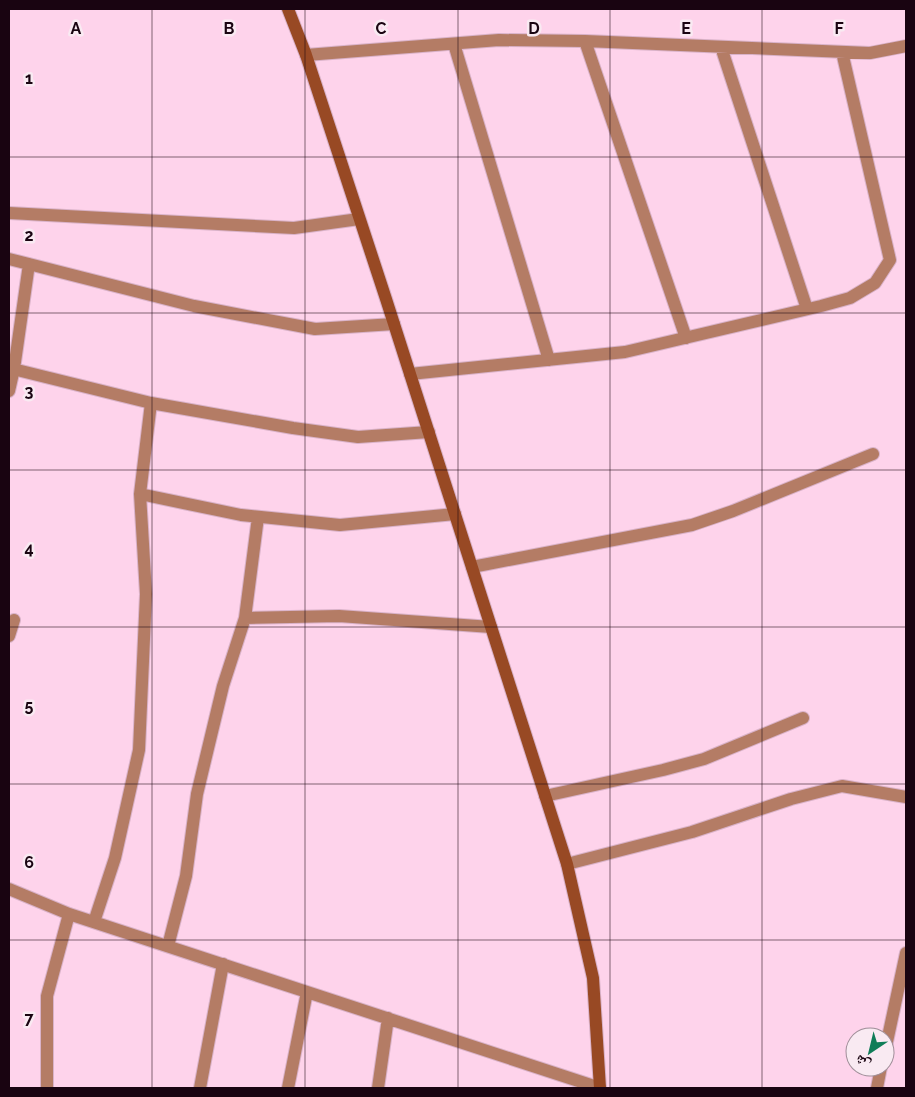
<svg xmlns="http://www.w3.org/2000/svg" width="915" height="1097" font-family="Raleway,'Noto Naskh Arabic',sans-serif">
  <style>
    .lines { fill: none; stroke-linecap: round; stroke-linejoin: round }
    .street-casing { stroke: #d9b2c8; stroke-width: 14 }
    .secondary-casing { stroke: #d9b2c8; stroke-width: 14 }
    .street { stroke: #b47c65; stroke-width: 12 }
    .secondary { stroke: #984924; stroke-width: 12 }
    .grid { fill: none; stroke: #190411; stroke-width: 1; stroke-opacity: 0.55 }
    .grid-label { font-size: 16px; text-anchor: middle; font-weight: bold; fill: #190411; stroke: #f9eaf2; stroke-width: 5; stroke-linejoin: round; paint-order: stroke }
  </style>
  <rect width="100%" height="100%" fill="#fed3eb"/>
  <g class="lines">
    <g class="street-casing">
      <path id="street" d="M585,41L686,338
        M454,44L549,360
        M721,47L807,309
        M306,55L499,40L585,41L870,53L906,46
        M9,213L294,228L359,219
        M9,259L194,306L315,329L394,324
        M9,368L151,403L293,428L358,437L429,432
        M410,374L625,352L821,306L850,298L875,283L890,260L842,52
        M9,391L14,369L29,264
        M140,494L241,515L340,525L455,514
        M472,567L692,525L733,511L873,454
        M245,618L339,616L491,627
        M9,636L14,620
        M545,796L663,770L704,759L803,718
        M567,864L692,832L791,799L842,786L906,797
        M9,889L69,914L600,1088
        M94,922L115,858L139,750L146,594L140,494L151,403
        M168,946L186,876L197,794L223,686L245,618L258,517
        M885,1051L906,953
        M47,1088V996L69,914
        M200,1088L223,964
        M288,1088L307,992
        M378,1088L388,1018
        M877,1088L881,1067"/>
    </g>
    <g class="secondary-casing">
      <path id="secondary" d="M288,9L306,55L386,299L567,864L593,978L600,1088"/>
    </g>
    <use href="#street" class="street"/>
    <use href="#secondary" class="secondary"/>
  </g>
  <path class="grid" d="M152,9V1088M305,9V1088M458,9V1088M610,9V1088M762,9V1088M9,157H906M9,313H906M9,470H906M9,627H906M9,784H906M9,940H906"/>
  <g class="grid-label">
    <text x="76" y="34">A</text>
    <text x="229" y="34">B</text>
    <text x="381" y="34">C</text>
    <text x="534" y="34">D</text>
    <text x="686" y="34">E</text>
    <text x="839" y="34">F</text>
    <text x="29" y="84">1</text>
    <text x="29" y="241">2</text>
    <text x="29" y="397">3</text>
    <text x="29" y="554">4</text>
    <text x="29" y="711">5</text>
    <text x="29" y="868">6</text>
    <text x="29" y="1024">7</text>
  </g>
  <rect width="915" height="1097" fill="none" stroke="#190411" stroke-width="20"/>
  <g transform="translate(870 1052) rotate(215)"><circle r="24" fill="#f9eaf2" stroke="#9f8e98"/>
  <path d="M0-4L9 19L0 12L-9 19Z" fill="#107d58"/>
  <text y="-8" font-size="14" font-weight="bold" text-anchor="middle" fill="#190411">ش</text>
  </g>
</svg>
